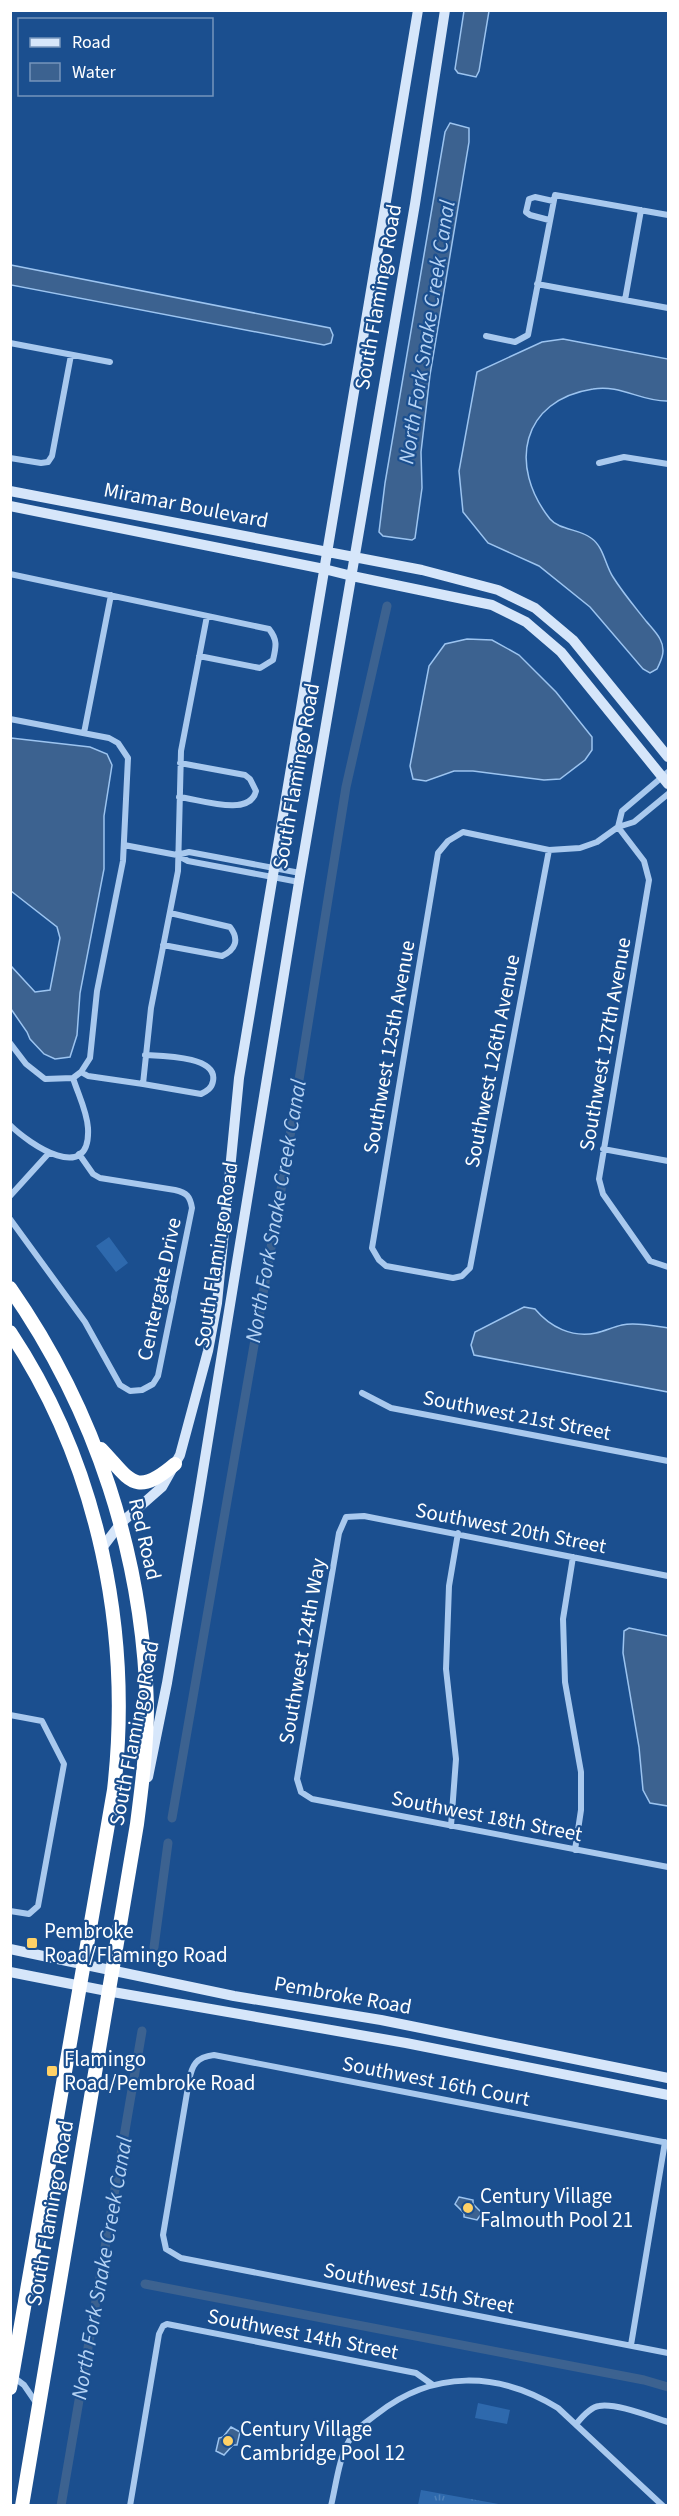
<svg xmlns="http://www.w3.org/2000/svg" width="679" height="2516" font-family="'Source Sans 3',sans-serif">
  <style>
    .grass { fill: url(#grass-tufts) }
    .garden { fill: #2e69ad }
    .water { fill: #3c6290; stroke: #9cc4f0; stroke-width: 1.5 }
    .lines { fill: none; stroke-linecap: round; stroke-linejoin: round }
    .canal { stroke: #3c6290; stroke-width: 9 }
    .street { stroke: #a9c9ee; stroke-width: 6 }
    .secondary { stroke: #d6e6fa; stroke-width: 10 }
    .highway { stroke: #fff; stroke-width: 14 }
    .poi-dot { fill: #ffd166; stroke: #1b4f8f; stroke-width: 2 }
    .labels { text-anchor: middle; stroke-width: 4.5; stroke-linejoin: round; paint-order: stroke }
    .street-label { font-size: 21px; fill: #fff; stroke: #1b4f8f }
    .poi-label { font-size: 21px; fill: #fff; stroke: #1b4f8f; text-anchor: start }
    .water-label { font-size: 22px; font-style: italic; fill: #b5d3f5; stroke: #1b4f8f }
  </style>
  <defs>
    <pattern id="grass-tufts" width="24" height="20" patternUnits="userSpaceOnUse" patternTransform="scale(1.5)"><rect width="24" height="20" fill="#2e69ad"/><path d="M3 7l-1-3M5 7V3M7 7l1-3M15 17l-1-3M17 17v-4M19 17l1-3" fill="none" stroke="#4d80b9"/></pattern>
  </defs>
  <rect width="100%" height="100%" fill="#1b4f8f"/>
  <path class="grass" d="M421,2490L504,2505H418Z"/>
  <path class="garden" d="M109,1237L128,1263L116,1272L96,1246Z
    M478,2403L510,2410L507,2424L475,2418Z"/>
  <path class="water" d="M464,11H489L479,71L476,77L458,73L455,69Z
    M450,123L469,128V142L430,375L421,452L422,488L415,538L412,540L383,536L379,532L385,483L445,132Z
    M11,265L330,328L333,335L331,343L324,345L11,285Z
    M563,339L668,359V401C642,402 620,384 593,389C521,400 508,466 550,519C559,530 580,529 591,538C604,547 605,565 613,577C623,593 635,607 646,621C651,627 657,633 660,639C666,650 662,659 657,669L650,673L643,669L590,607L539,566L488,543L463,512L459,471L477,372L542,342Z
    M467,639L492,640L519,655L556,692L592,737V750L585,760L560,779L544,780L473,771H454L426,781L413,779L410,766L429,666L445,644Z
    M11,738L90,747L107,754L112,765L104,816V869L80,993L77,1035L70,1057L55,1059L44,1054L30,1039L27,1032L11,1009V966L35,992L50,990L60,938L57,927L11,891Z
    M524,1307L535,1309C550,1327 572,1338 596,1333C605,1331 613,1327 622,1325C636,1322 655,1326 668,1328V1392L474,1355L471,1345L475,1332Z
    M629,1628L668,1636V1806L650,1803L643,1790L639,1747L623,1653L624,1631Z
    M459,2197L473,2200V2204L482,2213L477,2220L464,2217V2213L455,2204Z
    M231,2427L240,2432L237,2445H233L224,2455L216,2451L219,2438L223,2437Z"/>
  <g class="lines">
    <path class="canal" d="M172,1818L286,1161L346,787L387,606
      M154,1947L168,1843
      M145,2284L644,2380L668,2387
      M61,2506L142,2031"/>
    <path class="street" d="M549,220L530,215L526,212L529,199L535,197L553,201
      M537,284L668,308
      M625,300L641,210
      M486,336L515,342L528,335L555,195L668,215
      M10,343L110,362
      M10,458L41,463L48,462L52,456L71,355
      M599,463L624,457L668,464
      M10,574L269,629C278,640 276,647 273,660L260,668L199,656
      M10,719L109,738L118,743L128,758L123,861L97,991L90,1058L81,1072L73,1078L45,1079L26,1064L10,1043
      M84,733L111,595
      M179,797C199,799 250,818 256,791L250,779L245,775L180,763
      M618,827L644,861L649,880L599,1179L603,1194L650,1261L668,1267
      M618,827L622,811L668,772
      M124,845L177,855L188,861L299,882
      M549,850L470,1268L462,1276L453,1278L386,1266L379,1260L372,1248L438,853L448,841L463,832L549,850L580,848L597,842L618,827L634,822L668,794
      M177,855L189,852L300,873
      M163,945L222,956C235,950 240,940 230,927L170,913
      M81,1072L88,1076L143,1084L151,1008L178,871L181,751L207,616
      M143,1084L201,1094C207,1091 212,1088 213,1081C218,1056 162,1056 145,1055
      M10,1125C29,1144 91,1186 88,1128C87,1111 78,1094 73,1078
      M603,1149L668,1161
      M10,1196L49,1153
      M10,1219L85,1322L120,1385L130,1391L142,1390L153,1384L158,1376L192,1208C190,1196 187,1193 175,1190L100,1178L93,1174L79,1154
      M362,1393L391,1408L668,1461
      M573,1557L563,1619L565,1682L581,1772V1810L575,1850
      M668,1576L364,1516L346,1517L339,1533L297,1779L301,1792L312,1799L668,1867
      M10,1715L42,1721L64,1764L38,1906L29,1914L10,1911
      M451,1826L456,1759L446,1669L449,1586L458,1533
      M668,2143L214,2055C196,2057 192,2065 189,2081L163,2235L166,2249L181,2258L668,2353
      M631,2345L665,2142
      M12,2376L24,2385L37,2404
      M577,2423C582,2417 591,2407 599,2406C617,2403 651,2417 668,2422
      M130,2506L159,2334L163,2326L167,2324L416,2373L433,2385
      M331,2506C336,2485 339,2457 350,2439C356,2428 368,2421 377,2414C433,2370 498,2371 558,2408L663,2506"/>
    <path class="secondary" d="M10,491L422,570L498,590L535,608L573,640L668,757
      M10,506L324,569L352,576L492,605L526,622L561,652L668,784
      M102,1548L121,1523L162,1487L180,1455L208,1351L217,1303L239,1078L418,10
      M148,1777L167,1683L198,1501L299,882L415,204L445,10
      M10,1949L234,1996L381,2020L668,2078
      M10,1972L107,1991L406,2043L668,2095"/>
    <path class="highway" d="M10,1288C96,1411 143,1556 147,1706C147,1746 142,1785 137,1824L22,2506
      M10,1332C99,1466 132,1632 114,1790L10,2388
      M101,1449C130,1479 134,1499 175,1464"/>
  </g>
  <g class="poi-dot">
    <rect x="26" y="1937" width="12" height="12" rx="3"/>
    <rect x="46" y="2065" width="12" height="12" rx="3"/>
    <circle cx="468" cy="2208" r="6"/>
    <circle cx="228" cy="2441" r="6"/>
  </g>
  <g class="labels">
    <g class="street-label">
      <text transform="translate(378 297) rotate(-80)" y="7">South Flamingo Road</text>
      <text transform="translate(186 505) rotate(11)" y="7">Miramar Boulevard</text>
      <text transform="translate(296 776) rotate(-80)" y="7">South Flamingo Road</text>
      <text transform="translate(605 1044) rotate(-80)" y="7">Southwest 127th Avenue</text>
      <text transform="translate(389 1047) rotate(-80)" y="7">Southwest 125th Avenue</text>
      <text transform="translate(492 1061) rotate(-79)" y="7">Southwest 126th Avenue</text>
      <text transform="translate(216 1255) rotate(-81)" y="7">South Flamingo Road</text>
      <text transform="translate(159 1289) rotate(-78)" y="7">Centergate Drive</text>
      <text transform="translate(517 1415) rotate(11)" y="7">Southwest 21st Street</text>
      <text transform="translate(511 1528) rotate(11)" y="7">Southwest 20th Street</text>
      <text transform="translate(145 1539) rotate(77)" y="7">Red Road</text>
      <text transform="translate(302 1651) rotate(-80)" y="7">Southwest 124th Way</text>
      <text transform="translate(134 1733) rotate(-79)" y="7">South Flamingo Road</text>
      <text transform="translate(487 1816) rotate(11)" y="7">Southwest 18th Street</text>
      <text transform="translate(343 1995) rotate(10)" y="7">Pembroke Road</text>
      <text transform="translate(436 2081) rotate(11)" y="7">Southwest 16th Court</text>
      <text transform="translate(50 2213) rotate(-80)" y="7">South Flamingo Road</text>
      <text transform="translate(419 2288) rotate(11)" y="7">Southwest 15th Street</text>
      <text transform="translate(303 2334) rotate(11)" y="7">Southwest 14th Street</text>
    </g>
    <g class="poi-label">
      <text x="44" y="1938">Pembroke<tspan x="44" dy="24">Road/Flamingo Road</tspan></text>
      <text x="64" y="2066">Flamingo<tspan x="64" dy="24">Road/Pembroke Road</tspan></text>
      <text x="480" y="2203">Century Village<tspan x="480" dy="24">Falmouth Pool 21</tspan></text>
      <text x="240" y="2436">Century Village<tspan x="240" dy="24">Cambridge Pool 12</tspan></text>
    </g>
    <g class="water-label">
      <text transform="translate(426 332) rotate(-81)" y="8">North Fork Snake Creek Canal</text>
      <text transform="translate(275 1211) rotate(-80)" y="8">North Fork Snake Creek Canal</text>
      <text transform="translate(101 2268) rotate(-80)" y="8">North Fork Snake Creek Canal</text>
    </g>
  </g>
  <rect width="679" height="2516" fill="none" stroke="#ffffff" stroke-width="24"/>
  <rect x="18" y="18" width="195" height="78" fill="#1b4f8f" stroke="#7695bc" stroke-width="1.5"/>
  <rect x="30" y="38" width="30" height="9" fill="#d6e6fa" stroke="#7695bc" stroke-width="1.5"/>
  <text x="72" y="48" font-size="18" fill="#ffffff">Road</text>
  <rect x="30" y="63" width="30" height="18" fill="#3c6290" stroke="#7695bc" stroke-width="1.5"/>
  <text x="72" y="78" font-size="18" fill="#ffffff">Water</text>
</svg>
